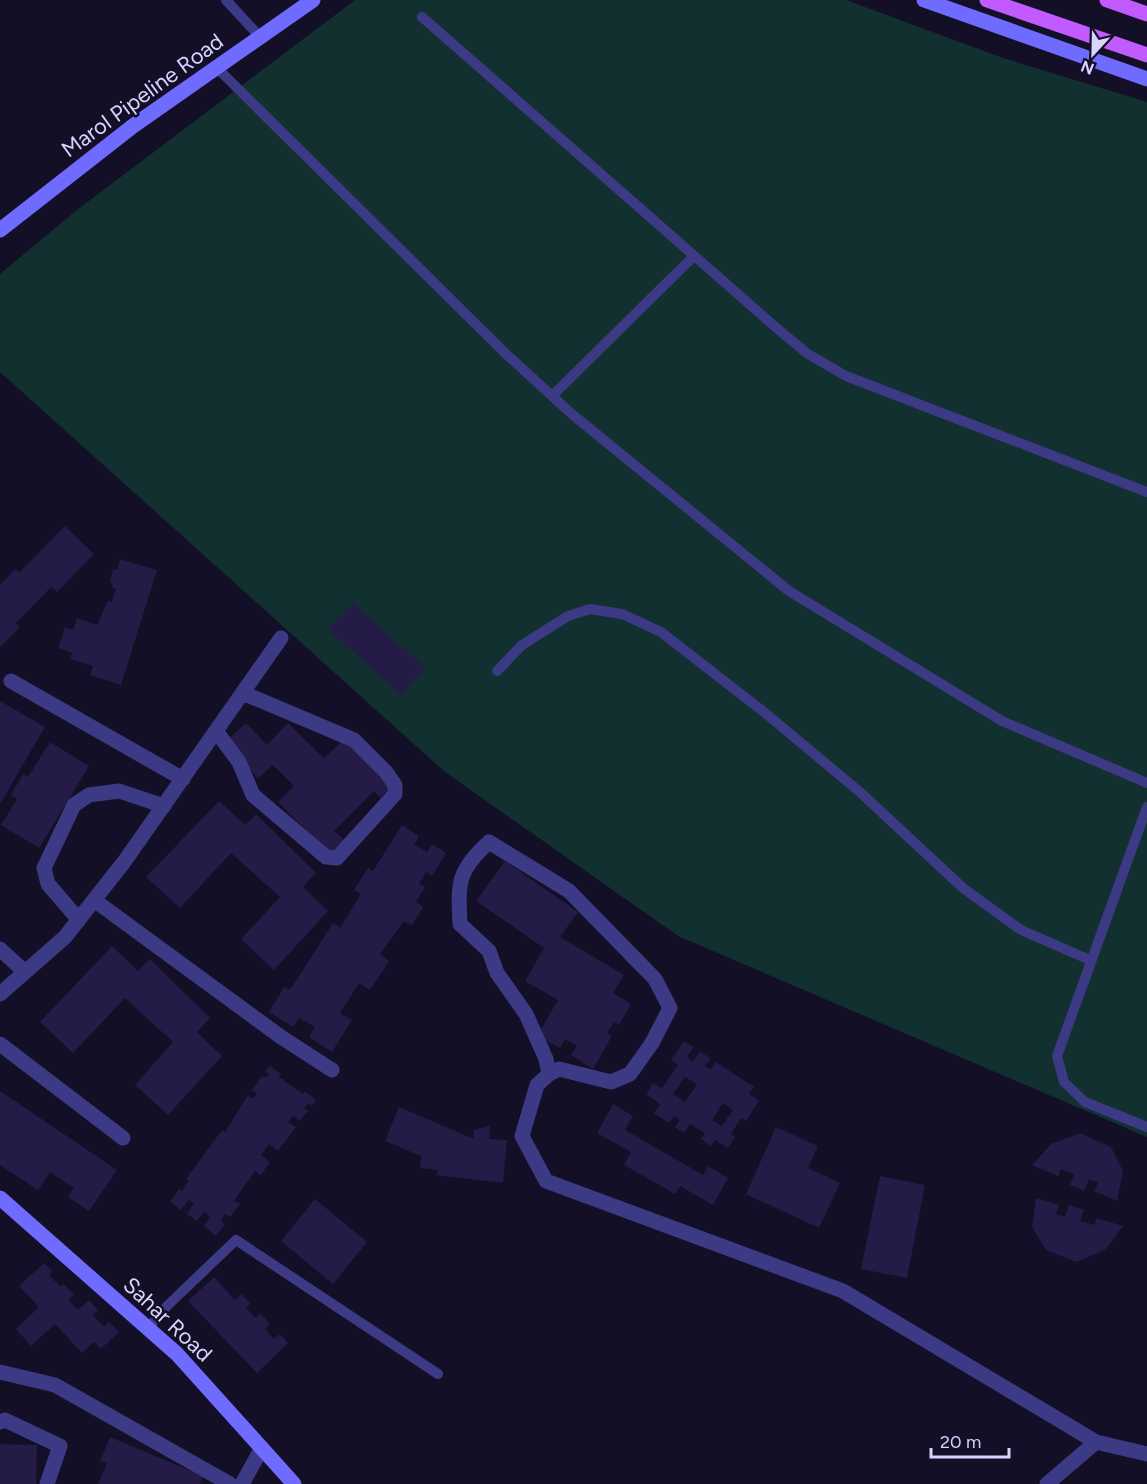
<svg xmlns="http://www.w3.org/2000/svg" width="1147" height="1484" font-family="Figtree,sans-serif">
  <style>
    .grass { fill: #12302f }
    .building { fill: #241b47; fill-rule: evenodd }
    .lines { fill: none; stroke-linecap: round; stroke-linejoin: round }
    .lane { stroke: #3d3a85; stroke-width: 10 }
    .street { stroke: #3d3a85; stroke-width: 15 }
    .secondary { stroke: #6f6bff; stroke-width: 15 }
    .primary { stroke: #c25bff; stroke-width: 15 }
    .labels { text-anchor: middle; stroke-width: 5; stroke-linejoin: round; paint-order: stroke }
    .street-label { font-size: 22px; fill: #d9d4ff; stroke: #130f26 }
  </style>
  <rect width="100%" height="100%" fill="#130f26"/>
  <path class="grass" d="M355,0H846L1003,58L1147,102V1137L678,936L445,772L0,372V274L77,210Z"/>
  <path class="building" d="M65,526L94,554L57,592L51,587L16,623L20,627L0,647V585L15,569L19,573Z
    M120,559L157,570L121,685L90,675L93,666L70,659L72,653L58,648L65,627L73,630L77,618L97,625L108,601L112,602L116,589L112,588L113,583H110L113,569L117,570Z
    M353,603L425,668L401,695L328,629Z
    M0,701L45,727L0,804Z
    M246,723L267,745L288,723L324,758L344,739L391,787L380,798L374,791L334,831L344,840L330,854L278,802L294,786L273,765L258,778L226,741Z
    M50,742L89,766L39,848L1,825L17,799L11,795L23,774L28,777Z
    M219,801L245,825L256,814L316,873L303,887L328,911L274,970L241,939L280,897L231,853L180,908L146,877Z
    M402,825L419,836L414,844L427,852L432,844L446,853L432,876L426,872L419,884L425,887L416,902L423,907L412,925L404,921L380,954L389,961L370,990L359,983L340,1013L352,1020L332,1052L309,1037L315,1027L299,1018L293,1027L269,1012L284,987L290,990L333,923L340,928L361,894L354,890L368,868L373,871Z
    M505,861L578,912L560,937L624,975L613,993L631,1004L619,1025L614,1022L607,1033L612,1036L593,1069L571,1055L577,1046L565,1039L560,1048L537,1036L558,1000L525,981L544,948L476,901Z
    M112,946L138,971L150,959L210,1018L197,1032L222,1056L168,1115L135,1085L173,1042L125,998L73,1053L40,1022Z
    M684,1041L694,1047L687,1057L693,1062L700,1051L711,1059L705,1066L711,1069L716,1062L754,1087L749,1094L759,1101L746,1121L741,1118L731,1134L735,1137L728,1148L715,1140L711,1146L701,1139L705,1133L690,1124L684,1133L675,1127L680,1120L674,1116L669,1123L654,1113L660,1104L646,1094L653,1083L662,1088L678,1065L671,1060ZM685,1077L697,1084L685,1102L673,1094ZM723,1103L733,1110L722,1126L712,1120Z
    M270,1066L281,1074L279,1077L303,1094L305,1091L316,1100L312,1106L308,1103L304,1108L308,1111L300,1121L293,1116L288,1122L296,1127L278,1151L269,1144L261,1155L270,1162L261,1175L255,1171L234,1201L240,1204L230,1217L225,1214L221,1221L225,1224L216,1236L204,1226L210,1217L204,1212L197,1221L187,1214L194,1203L189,1200L181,1210L170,1202L179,1189L182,1191L189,1181L186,1179L222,1130L225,1132L248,1095L253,1099L257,1093L252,1090L262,1076L266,1078L269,1074L265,1072Z
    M0,1091L117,1170L89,1211L68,1197L74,1188L50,1172L38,1190L0,1165Z
    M613,1104L633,1116L625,1130L703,1175L708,1166L728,1178L713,1205L680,1186L675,1194L624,1165L631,1152L597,1133Z
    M399,1107L474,1139V1130L490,1126L489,1139L507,1140L503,1183L436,1175L438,1170L420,1168L421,1156L385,1141Z
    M776,1127L818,1146L808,1168L840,1183L819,1228L746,1194Z
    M1080,1133L1111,1147L1123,1171L1117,1201L1094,1191L1098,1183L1089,1179L1084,1191L1070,1185L1074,1174L1061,1169L1058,1176L1032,1165L1051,1144Z
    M880,1176L925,1185L907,1278L861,1269Z
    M1036,1198L1059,1205L1056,1214L1065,1217L1069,1205L1084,1210L1080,1221L1094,1225L1097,1218L1123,1226L1106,1249L1077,1262L1046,1250L1032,1227Z
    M315,1199L367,1242L333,1284L281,1241Z
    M44,1263L52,1271L49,1275L61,1287L64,1284L74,1295L68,1300L78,1310L89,1300L98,1310L93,1315L104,1327L109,1322L119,1332L101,1349L94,1342L82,1353L55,1324L31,1346L16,1329L39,1307L19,1286Z
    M214,1277L235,1300L241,1294L250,1303L246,1308L256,1318L260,1313L270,1324L265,1329L274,1339L280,1334L288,1343L257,1373L188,1301Z
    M110,1437L203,1476L200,1484H98L107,1463L100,1461Z
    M0,1444L37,1445L36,1484H0Z"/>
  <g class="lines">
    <path class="lane" d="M226,0L260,37
      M422,17L780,331L808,354L846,376L1147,492
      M215,66L505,353L573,415L789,591L1002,721L1147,783
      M552,396L693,257
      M497,671L522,645L568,616L590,609L622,614L661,632L764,712L861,793L963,888L1021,930L1090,960
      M1147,807L1057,1056L1064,1082L1085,1102L1147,1127
      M148,1328L168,1305L236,1240L438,1374"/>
    <path class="street" d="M11,681L183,779
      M216,731L239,762L253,795L326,857L337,858L395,794V785L386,772L354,740L243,693
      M94,900L281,1037L332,1070
      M79,920L48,884L44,868L74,805L89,795L119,791L164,806
      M0,949L25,972
      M0,994L65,937L94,900L124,862L281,638
      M0,1044L123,1138
      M549,1074L546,1059L526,1014L497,973L489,951L460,924C458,883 457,871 489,842L569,891L655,979L670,1008L652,1043L630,1074L611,1082L559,1069L549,1074L537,1085L522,1136L546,1181L843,1291L1096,1442
      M0,1372L55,1385L230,1484
      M0,1422L5,1420L60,1446L47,1484
      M242,1484L262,1448
      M1047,1484L1096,1442L1147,1454"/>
    <path class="secondary" d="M924,0L1147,79
      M0,230L133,126L313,0
      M0,1198L177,1354L294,1484"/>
    <path class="primary" d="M987,0L1147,55
      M1107,0L1147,14"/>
  </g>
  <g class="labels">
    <g class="street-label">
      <text transform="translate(142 95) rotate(-36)" y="8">Marol Pipeline Road</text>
      <text transform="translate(168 1319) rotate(43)" y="8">Sahar Road</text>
    </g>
  </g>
  <g transform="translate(1093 54) rotate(202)" stroke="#130f26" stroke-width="4.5" paint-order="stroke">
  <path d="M0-4.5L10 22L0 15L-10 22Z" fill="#d9d4ff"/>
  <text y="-9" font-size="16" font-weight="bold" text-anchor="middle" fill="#d9d4ff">N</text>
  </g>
  <path d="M931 1448v9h78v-9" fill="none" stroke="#d9d4ff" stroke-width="3"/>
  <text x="940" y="1448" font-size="18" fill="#d9d4ff" stroke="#130f26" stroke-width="4.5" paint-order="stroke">20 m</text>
</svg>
